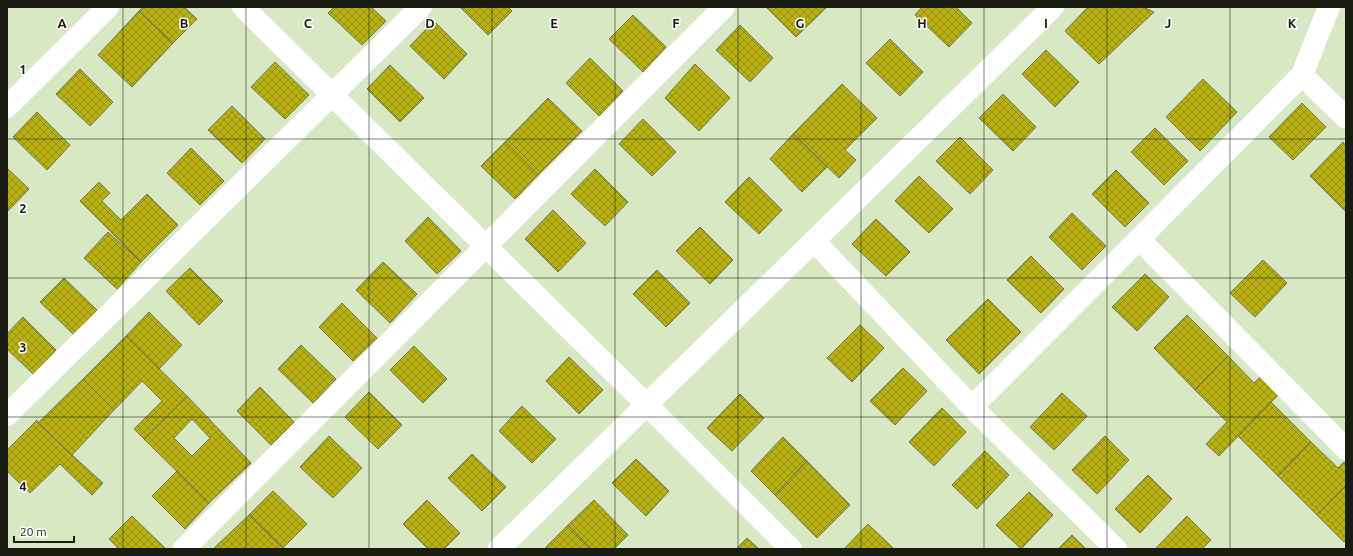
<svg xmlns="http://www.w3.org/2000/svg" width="1353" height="556" font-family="Ubuntu,sans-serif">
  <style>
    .building { fill: url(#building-cross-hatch); stroke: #72724f; fill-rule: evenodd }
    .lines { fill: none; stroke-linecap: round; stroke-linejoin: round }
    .minor { stroke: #fff; stroke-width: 22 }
    .grid { fill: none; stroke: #181d10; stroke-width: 1; stroke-opacity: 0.55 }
    .grid-label { font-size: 13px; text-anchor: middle; font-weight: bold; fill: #181d10; stroke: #fff; stroke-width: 3; stroke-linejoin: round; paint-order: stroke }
  </style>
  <defs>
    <pattern id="building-cross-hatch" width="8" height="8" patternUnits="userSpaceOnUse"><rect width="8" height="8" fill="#b7b212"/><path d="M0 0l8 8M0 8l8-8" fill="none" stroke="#94900f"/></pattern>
  </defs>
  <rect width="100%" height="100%" fill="#d7e8c4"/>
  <path class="building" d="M143,7H184L197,19L173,43L139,11Z
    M334,7H371L386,21L362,45L328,13Z
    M460,7H508L512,11L488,35Z
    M766,7H827L796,37Z
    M922,7H956L972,23L949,47L915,15Z
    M1088,7H1143L1154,12L1099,64L1065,31Z
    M139,11L173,43L132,87L98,55Z
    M633,15L666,47L643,72L609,39Z
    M434,21L467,54L444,79L410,46Z
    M740,25L773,58L750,82L716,50Z
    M890,39L923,72L900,96L866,63Z
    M1046,50L1079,82L1055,107L1022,74Z
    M590,58L623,91L599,116L566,83Z
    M275,62L309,95L285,119L251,87Z
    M695,64L730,98L699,131L665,98Z
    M390,65L424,98L400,122L367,89Z
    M80,69L113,102L90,126L56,94Z
    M1203,79L1237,112L1200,151L1166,117Z
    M842,84L877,118L845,150L856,160L839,178L793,134Z
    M1003,94L1036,127L1013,151L979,118Z
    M548,98L582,131L538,175L505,142Z
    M1302,103L1326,127L1293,160L1269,137Z
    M232,106L265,139L242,163L208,130Z
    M37,112L70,145L47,170L13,137Z
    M643,119L676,152L652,176L619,144Z
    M1155,128L1188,161L1164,185L1131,152Z
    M793,134L827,167L802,192L770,159Z
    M960,137L993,170L970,194L936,161Z
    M505,142L538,175L515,199L481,166Z
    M1343,142L1346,146V212L1310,176Z
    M191,148L224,181L200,205L167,173Z
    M7,168L29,189L7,212Z
    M595,169L628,202L605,226L571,194Z
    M1116,170L1149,203L1125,227L1092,194Z
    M919,176L953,209L929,233L895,201Z
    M749,177L782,210L759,234L725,202Z
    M99,182L110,193L102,201L121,220L147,194L178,225L141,262L80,201Z
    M553,210L586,243L558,272L525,239Z
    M1072,213L1106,246L1082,270L1049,237Z
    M428,217L461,251L437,274L405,241Z
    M876,219L910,252L886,276L852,244Z
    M700,227L733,260L710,284L676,251Z
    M108,232L141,262L117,289L84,258Z
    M1031,256L1064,289L1041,313L1007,280Z
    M1263,260L1287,283L1255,317L1230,293Z
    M383,262L417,294L390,323L356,290Z
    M190,268L223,301L199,325L166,291Z
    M657,270L690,303L666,327L633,294Z
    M1145,274L1169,297L1137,331L1112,307Z
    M64,278L97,310L74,335L40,302Z
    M988,299L1021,332L979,374L946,340Z
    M342,303L377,338L353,361L319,327Z
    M149,312L182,345L159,369L126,336Z
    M1187,315L1228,356L1195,390L1154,348Z
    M23,317L56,350L33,374L7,349V334Z
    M860,325L884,348L852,382L827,358Z
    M126,336L187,396L144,439L134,429L162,401L142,381L114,410L83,379Z
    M301,345L336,379L313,403L278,369Z
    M414,346L447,379L423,403L390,370Z
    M1228,356L1254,383L1262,375L1280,393L1219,456L1206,444L1227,422L1195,390Z
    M569,357L603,390L579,414L546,381Z
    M903,368L927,391L895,425L870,401Z
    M83,379L114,410L72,455L38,423Z
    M260,387L294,422L271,445L237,411Z
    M369,392L402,425L378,449L345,417Z
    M1062,393L1087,416L1054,450L1030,427Z
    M740,394L764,418L732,451L707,428Z
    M187,396L251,463L209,503L144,439ZM192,419L210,438L192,456L174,438Z
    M1271,402L1311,442L1278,476L1238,436Z
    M522,406L556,439L532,463L499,431Z
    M942,408L966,432L934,466L909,442Z
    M37,420L38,423L72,455L103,483L92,495L60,464L30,493L7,471V450Z
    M329,436L362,468L333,498L300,467Z
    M1105,436L1129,460L1097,494L1072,470Z
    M783,437L807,461L775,495L751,471Z
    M1311,442L1338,468L1344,462L1346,464V485L1317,515L1278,476Z
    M985,451L1009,475L977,509L952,485Z
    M472,454L506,487L482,511L448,478Z
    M636,459L669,491L646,516L612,483Z
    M807,461L850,505L817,538L775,495Z
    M177,471L209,503L185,529L152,496Z
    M1148,475L1172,499L1140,533L1115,509Z
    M1346,485V540L1344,542L1317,515Z
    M273,491L307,524L283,548L249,515Z
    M1029,492L1053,515L1021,549L996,525Z
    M427,500L460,533L444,549H428L403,524Z
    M594,500L628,535L614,549H591L568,525Z
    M249,515L283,548L282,549H213Z
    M132,516L166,549H119L109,539Z
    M1187,516L1211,540L1202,549H1155Z
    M868,524L893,548L891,549H844Z
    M568,525L591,549H544Z
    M1072,535L1086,549H1058Z
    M747,538L759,549H736Z"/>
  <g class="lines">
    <path class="minor" d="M243,7L646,404L791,549
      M1302,75L1346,118
      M7,107L108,7
      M1139,239L1346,449
      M814,241L972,407L1116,549
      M972,407L1302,75L1329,7
      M7,415L421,7
      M184,549L724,7
      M499,549L1053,7"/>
  </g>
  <path class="grid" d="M123,7V549M246,7V549M369,7V549M492,7V549M615,7V549M738,7V549M861,7V549M984,7V549M1107,7V549M1230,7V549M7,139H1346M7,278H1346M7,417H1346"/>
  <g class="grid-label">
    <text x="62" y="28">A</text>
    <text x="184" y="28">B</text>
    <text x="308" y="28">C</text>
    <text x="430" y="28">D</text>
    <text x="554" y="28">E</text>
    <text x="676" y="28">F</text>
    <text x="800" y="28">G</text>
    <text x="922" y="28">H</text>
    <text x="1046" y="28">I</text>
    <text x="1168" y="28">J</text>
    <text x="1292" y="28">K</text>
    <text x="23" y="74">1</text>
    <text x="23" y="213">2</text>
    <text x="23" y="352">3</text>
    <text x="23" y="491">4</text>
  </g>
  <rect width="1353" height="556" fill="none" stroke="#181d10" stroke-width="16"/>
  <path d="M14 536v6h60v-6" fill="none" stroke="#181d10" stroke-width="2"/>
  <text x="20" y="536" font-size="12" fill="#181d10" stroke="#ffffff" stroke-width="3" paint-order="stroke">20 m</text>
</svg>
